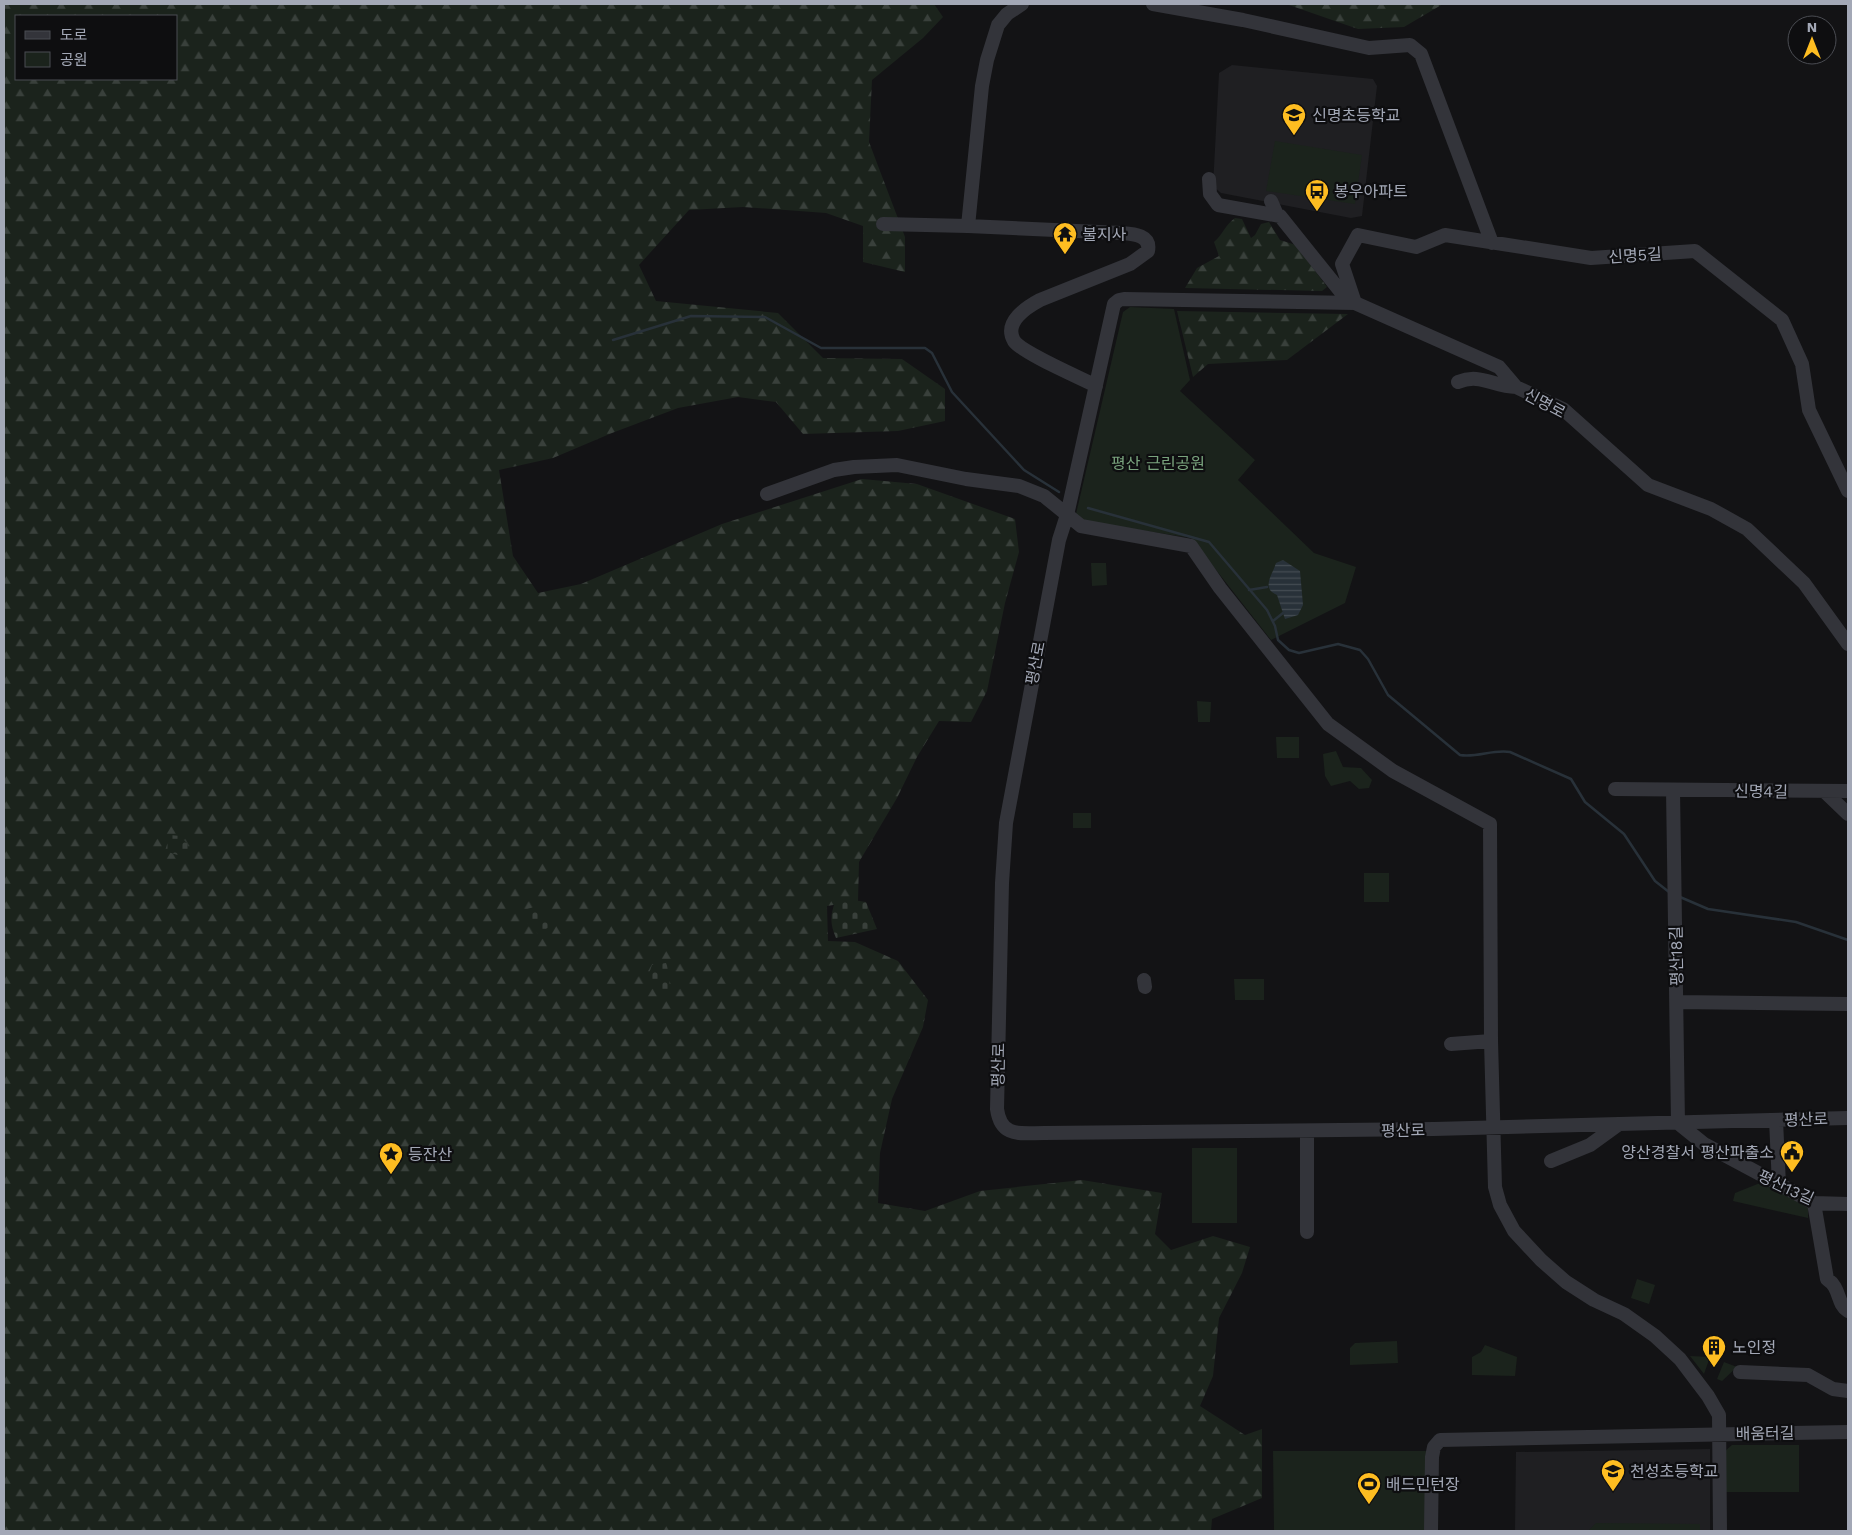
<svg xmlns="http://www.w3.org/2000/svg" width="1852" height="1535" font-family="'Work Sans','Noto Sans KR',sans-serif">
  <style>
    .built { fill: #1f1f22 }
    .green { fill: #1b231c }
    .forest { fill: url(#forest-firs); fill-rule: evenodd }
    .cemetery { fill: url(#cemetery-stones) }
    .water { fill: url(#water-rules) }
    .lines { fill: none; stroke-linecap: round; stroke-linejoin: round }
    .stream { stroke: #283139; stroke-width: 2.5 }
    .minor { stroke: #33343a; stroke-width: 14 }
    .labels { text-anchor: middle; stroke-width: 4.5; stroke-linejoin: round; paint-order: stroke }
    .poi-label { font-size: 16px; fill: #a3a8b6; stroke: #0e0e10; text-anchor: start }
    .street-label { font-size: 16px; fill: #a3a8b6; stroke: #0e0e10 }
    .park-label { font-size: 16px; fill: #79a37d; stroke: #0e0e10 }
  </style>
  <defs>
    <pattern id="forest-firs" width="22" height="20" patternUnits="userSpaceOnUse" patternTransform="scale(1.25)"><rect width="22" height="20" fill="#1b231c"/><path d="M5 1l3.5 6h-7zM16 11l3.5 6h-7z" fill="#39403b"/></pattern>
    <pattern id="cemetery-stones" width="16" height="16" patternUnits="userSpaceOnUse" patternTransform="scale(1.25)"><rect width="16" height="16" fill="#1b231c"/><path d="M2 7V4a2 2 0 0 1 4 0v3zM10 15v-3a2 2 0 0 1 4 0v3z" fill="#39403b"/></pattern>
    <pattern id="water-rules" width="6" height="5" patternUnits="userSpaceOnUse" patternTransform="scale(1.25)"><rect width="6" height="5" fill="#283139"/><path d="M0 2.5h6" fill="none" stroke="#444c53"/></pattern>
  </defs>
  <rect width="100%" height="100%" fill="#131315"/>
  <path class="built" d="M1232,65L1373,79L1377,86L1362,216L1351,218L1221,193L1213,186L1219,73Z
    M1710,1449V1531H1515L1516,1452Z"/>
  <path class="green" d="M1275,141L1362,155L1355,204L1266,191Z
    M1130,307L1174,309L1190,380L1180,391L1255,460L1238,480L1314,553L1356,567L1345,603L1271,640L1191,538L1083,521L1076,514L1123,312Z
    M1091,563H1106L1107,585L1092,586Z
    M1197,701L1211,702L1210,722H1198Z
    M1276,737H1299V758H1277Z
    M1336,751L1343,767L1361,768L1372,780L1369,788L1359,789L1350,781L1331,786L1325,776L1323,754Z
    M1073,813H1091V828H1073Z
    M1364,873H1389V902H1364Z
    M1234,979H1264V1000H1235Z
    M1192,1148H1237V1223H1192Z
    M1760,1183L1808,1206V1218L1733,1201L1735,1193Z
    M1637,1279L1655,1285L1649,1304L1631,1298Z
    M1397,1341L1398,1363L1350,1365V1348L1355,1343Z
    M1485,1345L1517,1357L1515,1376L1472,1375V1357L1481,1352Z
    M1690,1356L1710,1357L1704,1374Z
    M1724,1362L1737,1367L1722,1381L1717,1379Z
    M1732,1445H1799V1492H1725V1451Z
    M1273,1451H1426L1425,1531H1274Z
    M1596,1523L1700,1524V1531H1588Z"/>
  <path class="forest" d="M4,4H934L943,17L923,38L872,80L869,142L905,237V272L863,262V226L826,213L743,207L689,210L639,265L656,301L778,313L823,358L902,359L945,389V421L898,431L803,434L776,402L738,397L678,408L612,433L553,458L499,470L513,556L538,593L581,584L722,524L862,479L917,484L1015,519L1019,552L1005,603L987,691L971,722L939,721L917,757L897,798L859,862L858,901L827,906L828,941L855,942L898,961L928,1000L923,1027L892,1099L880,1153L878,1203L925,1211L980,1191L1082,1180L1162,1193L1155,1234L1171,1250L1213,1236L1250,1247L1242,1273L1219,1318L1213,1376L1200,1406L1245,1435L1262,1429V1498L1212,1519L1211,1531H4ZM16,16H176V79H16Z
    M1286,4H1443L1404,27L1358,29Z
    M1235,218L1242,219L1251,238L1255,235L1261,224L1269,222L1280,240L1296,245L1327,287L1322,291L1185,288L1197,268L1219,256L1214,242C1224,233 1225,225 1235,218Z
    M1177,311L1348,314L1287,360L1208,364L1193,377Z"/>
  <path class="cemetery" d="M170,835L180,836L187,843L190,854L187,858L165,851Z
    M847,899L866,902L877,929L836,938C830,924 830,916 835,902Z
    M534,907L549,917V927L538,934L529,926L524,917L527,909Z
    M666,963L670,974L669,992L652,987L647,979L652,965Z"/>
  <path class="water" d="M1283,560L1300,571L1303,605L1298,615L1285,619L1277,595C1261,588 1272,576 1276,563Z"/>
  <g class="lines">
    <path class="stream" d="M613,340L691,316L765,317L821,348H925L932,353L952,392L1024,470L1059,492
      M1088,508L1209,542L1267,610L1275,626L1278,640L1289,650L1299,653L1338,644L1360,650L1368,659L1388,695L1460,755C1477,758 1493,749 1510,752L1571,779L1585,802L1624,834L1655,881L1669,892
      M1249,590L1267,587
      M1273,621L1283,613
      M1680,897L1708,909L1796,922L1848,940"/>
    <path class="minor" d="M1153,4L1243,20L1369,48L1410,45L1421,54L1492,243
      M1209,179L1210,194L1218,205L1280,216L1341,292L1355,303L1499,367L1516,387L1563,409L1648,485L1711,509L1747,529L1804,583L1848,644
      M1271,201L1277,215
      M883,224L968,226L982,86L987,60L998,25L1007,14L1022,4
      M968,226L1121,233C1134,234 1151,235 1148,251L1130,264L1040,300C1027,307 1003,322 1014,341C1022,353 1081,378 1096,386
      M1355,303L1124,299L1119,300L1114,304L1067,515L1059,540L1006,823L1002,883L997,1109C1001,1138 1020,1133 1044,1133L1434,1129L1848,1118
      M1355,303L1342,264L1358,235L1416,247L1445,235L1591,258L1695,251L1782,320L1802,364L1809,410L1848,491
      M1458,382C1480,373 1492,386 1516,387
      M767,494L834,470L854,467L897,465L966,479L1019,486L1044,496L1081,526L1191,546L1220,588L1328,724L1393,771L1490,824L1491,1041L1495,1187L1500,1205L1514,1231L1541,1260L1566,1282L1594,1300L1624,1314L1655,1336L1680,1359L1708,1396L1719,1415L1720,1531
      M1615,789L1848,791
      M1673,790L1678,1123L1704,1144L1814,1203L1848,1204
      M1824,791L1848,814
      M1144,980L1145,987
      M1677,1002L1848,1004
      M1451,1044L1491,1041
      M1776,1120L1779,1185
      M1551,1161L1590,1145L1619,1124
      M1814,1203L1827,1279C1841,1288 1836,1303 1848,1311
      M1307,1232V1131
      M1740,1372L1808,1375L1833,1389L1848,1391
      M1431,1531L1432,1457L1434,1447L1440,1440L1848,1432"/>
  </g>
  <defs>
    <g id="school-pin" transform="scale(1.25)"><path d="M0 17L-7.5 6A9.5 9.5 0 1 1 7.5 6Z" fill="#febd21" stroke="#0e0e10"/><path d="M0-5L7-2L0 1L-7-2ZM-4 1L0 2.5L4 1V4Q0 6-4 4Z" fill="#111"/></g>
    <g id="bus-pin" transform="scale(1.25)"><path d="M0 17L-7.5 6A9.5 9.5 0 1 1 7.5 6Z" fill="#febd21" stroke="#0e0e10"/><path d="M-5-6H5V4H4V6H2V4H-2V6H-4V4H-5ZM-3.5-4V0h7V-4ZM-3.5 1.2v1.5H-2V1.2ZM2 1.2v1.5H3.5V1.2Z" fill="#111"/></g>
    <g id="temple-pin" transform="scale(1.25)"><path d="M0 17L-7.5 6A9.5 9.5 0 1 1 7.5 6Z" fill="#febd21" stroke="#0e0e10"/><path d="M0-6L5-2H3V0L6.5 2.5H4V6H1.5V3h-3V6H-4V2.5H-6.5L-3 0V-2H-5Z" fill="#111"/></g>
    <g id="civic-pin" transform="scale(1.25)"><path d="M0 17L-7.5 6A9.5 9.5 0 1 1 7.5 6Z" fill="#febd21" stroke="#0e0e10"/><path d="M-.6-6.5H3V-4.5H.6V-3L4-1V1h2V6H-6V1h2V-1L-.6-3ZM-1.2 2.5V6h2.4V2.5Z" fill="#111"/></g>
    <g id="sight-pin" transform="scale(1.25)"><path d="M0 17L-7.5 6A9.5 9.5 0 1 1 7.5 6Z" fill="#febd21" stroke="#0e0e10"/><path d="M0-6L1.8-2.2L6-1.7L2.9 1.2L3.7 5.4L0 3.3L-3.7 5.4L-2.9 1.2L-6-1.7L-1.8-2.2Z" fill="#111"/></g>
    <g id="building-pin" transform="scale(1.25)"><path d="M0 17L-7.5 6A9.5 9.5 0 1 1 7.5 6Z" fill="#febd21" stroke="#0e0e10"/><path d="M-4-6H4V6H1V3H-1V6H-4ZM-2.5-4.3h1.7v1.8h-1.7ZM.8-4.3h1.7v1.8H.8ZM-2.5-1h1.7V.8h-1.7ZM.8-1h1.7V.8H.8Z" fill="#111"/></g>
    <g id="stadium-pin" transform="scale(1.25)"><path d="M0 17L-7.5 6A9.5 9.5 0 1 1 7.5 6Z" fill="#febd21" stroke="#0e0e10"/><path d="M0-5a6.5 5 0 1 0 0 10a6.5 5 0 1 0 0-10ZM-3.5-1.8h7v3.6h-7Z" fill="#111"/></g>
  </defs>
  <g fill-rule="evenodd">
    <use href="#school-pin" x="1294" y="115"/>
    <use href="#bus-pin" x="1317" y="191"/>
    <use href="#temple-pin" x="1065" y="234"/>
    <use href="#civic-pin" x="1792" y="1152"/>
    <use href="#sight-pin" x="391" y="1154"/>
    <use href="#building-pin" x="1714" y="1347"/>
    <use href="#school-pin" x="1613" y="1471"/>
    <use href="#stadium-pin" x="1369" y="1484"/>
  </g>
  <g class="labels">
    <g class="poi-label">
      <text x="1312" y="121">신명초등학교</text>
      <text x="1334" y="197">봉우아파트</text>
      <text x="1082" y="240">불지사</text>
      <text x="1774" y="1158" text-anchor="end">양산경찰서 평산파출소</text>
      <text x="408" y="1160">등잔산</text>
      <text x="1732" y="1353">노인정</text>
      <text x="1630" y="1477">천성초등학교</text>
      <text x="1386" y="1490">배드민턴장</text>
    </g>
    <g class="street-label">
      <text transform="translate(1635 255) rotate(-4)" y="6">신명5길</text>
      <text transform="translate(1545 403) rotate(28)" y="6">신명로</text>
      <text transform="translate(1035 663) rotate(-79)" y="6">평산로</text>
      <text transform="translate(1761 791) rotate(1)" y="6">신명4길</text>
      <text transform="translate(1676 956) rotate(-91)" y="6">평산18길</text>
      <text transform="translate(998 1065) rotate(-89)" y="6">평산로</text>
      <text transform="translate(1806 1119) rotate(-2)" y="6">평산로</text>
      <text transform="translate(1403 1130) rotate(-1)" y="6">평산로</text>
      <text transform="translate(1786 1187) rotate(25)" y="6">평산13길</text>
      <text transform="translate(1765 1433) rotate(-1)" y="6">배움터길</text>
    </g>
    <g class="park-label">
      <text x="1158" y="469">평산 근린공원</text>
    </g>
  </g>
  <rect width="1852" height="1535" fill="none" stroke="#a3a8b6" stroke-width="10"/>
  <rect x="15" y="15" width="162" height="65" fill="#0e0e10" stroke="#4a4c52"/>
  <rect x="25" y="31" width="25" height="8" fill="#33343a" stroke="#4a4c52"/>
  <text x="60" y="40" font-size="15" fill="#a3a8b6">도로</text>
  <rect x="25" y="52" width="25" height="15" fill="#1b231c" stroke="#4a4c52"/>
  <text x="60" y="65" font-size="15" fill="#a3a8b6">공원</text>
  <g transform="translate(1812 40)"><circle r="24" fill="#0e0e10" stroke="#4a4c52"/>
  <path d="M0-4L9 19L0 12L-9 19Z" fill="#febd21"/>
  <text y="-8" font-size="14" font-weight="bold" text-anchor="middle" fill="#a3a8b6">N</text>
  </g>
</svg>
